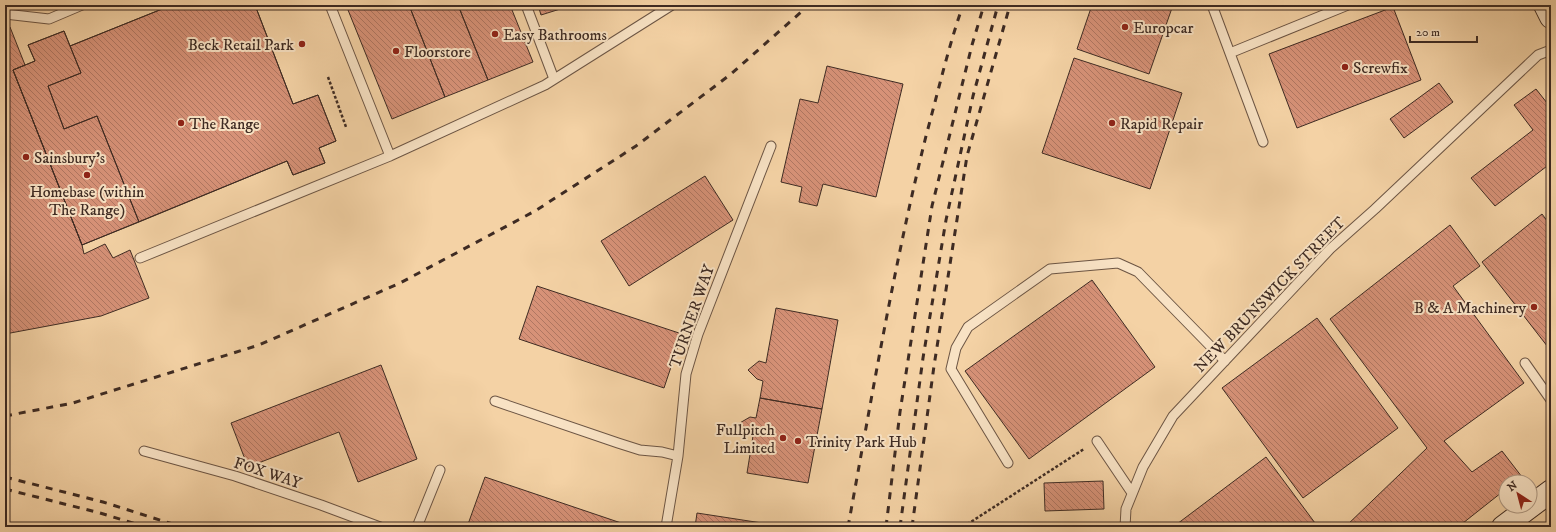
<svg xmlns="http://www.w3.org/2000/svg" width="1556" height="532" font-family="'IM FELL DW Pica',serif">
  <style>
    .building { fill: url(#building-back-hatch); stroke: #3e2b23 }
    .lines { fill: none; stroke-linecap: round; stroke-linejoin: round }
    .lane-casing { stroke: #6c5544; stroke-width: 11 }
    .secondary-casing { stroke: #3e2b23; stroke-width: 24 }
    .path { stroke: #3e2b23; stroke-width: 2.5; stroke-dasharray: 3 2; stroke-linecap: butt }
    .lane { stroke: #f8e2c4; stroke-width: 9 }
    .secondary { stroke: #f8e2c4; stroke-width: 22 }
    .rail { stroke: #3e2b23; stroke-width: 3; stroke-dasharray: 7 7; stroke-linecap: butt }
    .poi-dot { fill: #8f2418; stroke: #f8e2c4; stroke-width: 1.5 }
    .labels { text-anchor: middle; stroke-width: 4; stroke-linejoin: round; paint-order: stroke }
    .poi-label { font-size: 16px; fill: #3e2b23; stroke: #f8e2c4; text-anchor: start }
    .street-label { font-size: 16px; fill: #3e2b23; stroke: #f8e2c4 }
  </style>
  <defs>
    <pattern id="building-back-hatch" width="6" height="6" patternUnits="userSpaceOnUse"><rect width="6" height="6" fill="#d79278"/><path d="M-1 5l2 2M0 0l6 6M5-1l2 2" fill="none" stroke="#b07762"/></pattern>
  </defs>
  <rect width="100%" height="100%" fill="#f4d2a5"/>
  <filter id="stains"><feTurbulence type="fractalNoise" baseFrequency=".005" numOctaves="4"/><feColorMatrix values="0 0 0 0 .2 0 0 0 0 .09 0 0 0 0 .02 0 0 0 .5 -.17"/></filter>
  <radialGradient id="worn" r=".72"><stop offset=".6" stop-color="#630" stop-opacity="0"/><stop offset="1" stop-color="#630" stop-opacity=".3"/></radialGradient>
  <path class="building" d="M172,5H255L293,104L318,95L336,141L319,148L325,163L293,175L287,161L82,245L13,70L35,61L28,45L64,31L70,46Z
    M172,5H255L293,104L318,95L336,141L319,148L325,163L293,175L287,161L139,222L97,116L64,129L48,86L81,73L70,46Z
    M346,5H409L445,97L392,119Z
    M409,5H458L488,80L445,97Z
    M458,5H510L533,62L488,80Z
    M538,5H573L541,15Z
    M1092,5H1173L1149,74L1077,49Z
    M1393,7L1421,80L1297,128L1269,54Z
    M10,27L25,65L13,70L82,245L84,254L105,244L113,258L130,250L149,298L101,316L5,334V29Z
    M64,31L81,73L48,86L64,129L97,116L139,222L82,245L13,70L35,61L28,45Z
    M1074,58L1182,93L1150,189L1042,153Z
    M827,66L903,84L876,197L823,184L817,206L799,202L802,187L781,182L800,99L818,103Z
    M1439,83L1453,102L1404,138L1390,119Z
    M1536,89L1551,108V163L1495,206L1471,178L1533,130L1514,105Z
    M705,176L733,220L629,286L601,241Z
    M1542,214L1551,226V351L1482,262Z
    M1450,225L1480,266L1453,286L1524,383L1444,441L1472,472L1502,451L1522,477L1515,482H1506V489L1458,527H1345L1427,448L1330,319Z
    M1092,280L1155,367L1029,459L965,371Z
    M537,286L682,334L664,388L519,339Z
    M776,308L838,320L822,409L760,398L763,381L757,379L748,370L759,361L766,363Z
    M1317,318L1398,428L1303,498L1222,388Z
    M381,365L417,459L358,482L339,432L248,467L231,423Z
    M760,398L822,409L808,483L747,473L753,436L747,435L738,424L750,417L756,418Z
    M1266,457L1318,527H1173Z
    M485,477L633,527H467Z
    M1103,481L1104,509L1045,511L1044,483Z
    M697,513L762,523V527H695Z"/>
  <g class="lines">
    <g class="lane-casing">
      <path id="lane" d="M526,5L554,79
        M1212,5L1263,142
        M5,14L49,19L82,5
        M1230,53L1348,5
        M390,156L545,85L672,5
        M140,258L390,156L330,5
        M1525,363L1551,400
        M495,401L618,443L640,450L662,452L678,456
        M1097,441L1132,493
        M144,451L235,476L321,505L380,527
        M1008,463L951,369L956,348L968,327L1050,269L1118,263L1138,272L1225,361
        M417,527L440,470
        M666,527L678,456L686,374L698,334L771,146
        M1125,527L1126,509L1143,467L1173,416L1330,249L1375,209L1538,55L1551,50"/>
    </g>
    <g class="secondary-casing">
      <path id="secondary" d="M1545,5L1551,17
        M1503,527L1551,491"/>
    </g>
    <path class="path" d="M328,77L346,127
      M963,527L1084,449"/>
    <use href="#lane" class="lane"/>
    <use href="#secondary" class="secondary"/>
    <path class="rail" d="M5,416L73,403L259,345L400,283L535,211L636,146L731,74L809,5
      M5,477L103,502L182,527
      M5,489L100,513L146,527
      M848,527C872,396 894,265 926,136C938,92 948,48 963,5
      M886,527L900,412L932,206L972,45L984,5
      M900,527L923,358L946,220L973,96L998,5
      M912,527L934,366L967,156L1010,5"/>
  </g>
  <g class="poi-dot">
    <circle cx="1125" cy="27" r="4"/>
    <circle cx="495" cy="34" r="4"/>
    <circle cx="302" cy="44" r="4"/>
    <circle cx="396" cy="51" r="4"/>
    <circle cx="1345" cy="67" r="4"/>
    <circle cx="181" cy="123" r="4"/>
    <circle cx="1112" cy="123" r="4"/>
    <circle cx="26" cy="157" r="4"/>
    <circle cx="87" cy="175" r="4"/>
    <circle cx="1534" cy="307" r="4"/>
    <circle cx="783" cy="438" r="4"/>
    <circle cx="798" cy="441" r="4"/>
  </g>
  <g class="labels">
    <g class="poi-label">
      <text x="1133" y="33">Europcar</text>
      <text x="503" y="40">Easy Bathrooms</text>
      <text x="294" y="50" text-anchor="end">Beck Retail Park</text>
      <text x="404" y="57">Floorstore</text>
      <text x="1353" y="73">Screwfix</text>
      <text x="189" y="129">The Range</text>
      <text x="1120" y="129">Rapid Repair</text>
      <text x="34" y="163">Sainsbury's</text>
      <text x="87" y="197" text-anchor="middle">Homebase (within<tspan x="87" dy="18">The Range)</tspan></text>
      <text x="1526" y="313" text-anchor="end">B &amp; A Machinery</text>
      <text x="775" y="435" text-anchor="end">Fullpitch<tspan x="775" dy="18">Limited</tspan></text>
      <text x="806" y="447">Trinity Park Hub</text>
    </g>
    <g class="street-label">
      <text transform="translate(1269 294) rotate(-46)" y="6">NEW BRUNSWICK STREET</text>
      <text transform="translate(691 316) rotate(-71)" y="6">TURNER WAY</text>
      <text transform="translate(268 472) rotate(18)" y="6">FOX WAY</text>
    </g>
  </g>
  <rect width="1556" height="532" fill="none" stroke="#f4d2a5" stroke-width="20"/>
  <rect x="6" y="6" width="1544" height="520" fill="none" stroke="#3e2b23" stroke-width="2"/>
  <rect x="10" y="10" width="1536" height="512" fill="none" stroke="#3e2b23"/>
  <g transform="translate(1518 494) rotate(324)"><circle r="19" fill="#f8e2c4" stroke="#ae9984"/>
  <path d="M0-3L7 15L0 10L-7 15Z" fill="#8f2418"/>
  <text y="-6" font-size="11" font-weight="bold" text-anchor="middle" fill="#3e2b23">N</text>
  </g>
  <path d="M1410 36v6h67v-6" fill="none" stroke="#3e2b23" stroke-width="2"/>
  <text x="1416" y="36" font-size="12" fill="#3e2b23" stroke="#f8e2c4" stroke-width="3" paint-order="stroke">20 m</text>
  <rect width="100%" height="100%" filter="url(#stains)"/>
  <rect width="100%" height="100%" fill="url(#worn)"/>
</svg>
